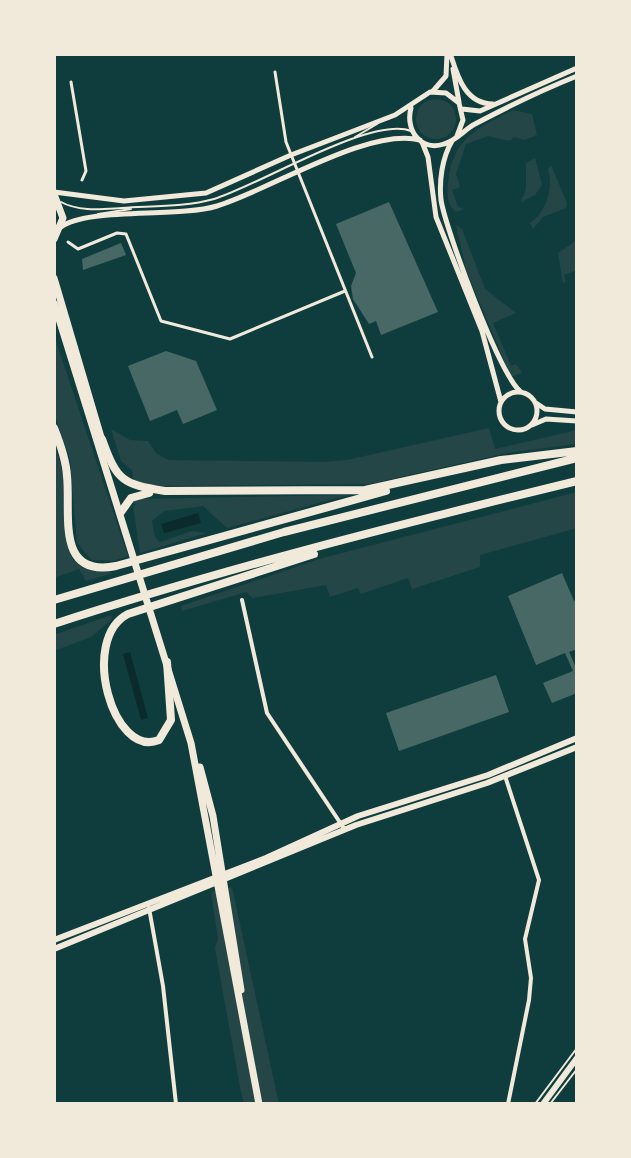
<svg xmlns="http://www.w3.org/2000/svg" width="631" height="1158" font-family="'Golos Text',sans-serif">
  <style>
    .green { fill: #244646 }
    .water { fill: #0a2a2b }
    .building { fill: #486865 }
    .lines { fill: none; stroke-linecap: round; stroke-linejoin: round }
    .service { stroke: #f1e9da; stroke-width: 2 }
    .pedestrian { stroke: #f1e9da; stroke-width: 3 }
    .minor { stroke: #f1e9da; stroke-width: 4 }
    .tertiary { stroke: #f1e9da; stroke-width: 5 }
    .secondary { stroke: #f1e9da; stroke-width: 6 }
    .primary { stroke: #f1e9da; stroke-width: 7 }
    .motorway { stroke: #f1e9da; stroke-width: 8 }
  </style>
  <rect width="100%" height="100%" fill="#0f3d3e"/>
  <path class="green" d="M416 119a20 20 0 1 1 40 0a20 20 0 1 1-40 0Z
    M513,110L532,114L537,135L525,140L514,137L510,141L488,136L466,144L456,174L460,187L452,190L458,207L464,209L456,212C447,205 447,195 448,183C452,138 477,129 513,110Z
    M535,158L542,185L535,195L521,202L526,189V163Z
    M551,165L567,203L566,208L543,217L533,229L530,223C546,213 554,187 548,170Z
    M456,225L462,229L485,289L516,313L493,323L511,366L516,364L522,373L511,377L466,270Z
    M577,240V270L564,275L566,282L563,283L558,253Z
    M54,335L128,556L113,561L92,560L77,543L70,460L54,413Z
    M489,428L495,449L577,430V444L507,453L369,484L150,486L134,482L132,470L121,461L111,429L130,440L148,441L156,453L168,460L324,462L347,460Z
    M54,439L63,474L66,539L72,558L83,568L113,573L86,581L79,569L54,578Z
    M577,492V528L480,555V567L412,589L408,578L361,594L358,588L330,597L326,585L253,598L246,592L182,611L181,606L319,559Z
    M348,495L227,528L203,506L164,511L152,521L155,537L160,542L192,531L207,533L140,553L133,506L136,505L132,502L137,499Z
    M111,615L112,619L91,637L54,651V635Z
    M232,887L279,1104H244L240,1087L215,948L218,939L211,892Z"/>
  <path class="water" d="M198,513L201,523L164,533L161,524Z
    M130,652L148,718L141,720L123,654Z"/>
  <path class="building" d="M389,202L438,312L381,335L376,321L369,324L353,299L351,286L356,273L336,224Z
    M121,243L126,255L83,270L82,259Z
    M166,351L196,361L217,410L183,424L177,410L150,421L128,366Z
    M562,573L574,601L577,599V649L569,652L577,670V693L552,703L543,683L573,671L565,653L536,665L508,596Z
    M496,675L509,712L399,751L386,713Z"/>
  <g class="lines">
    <path class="service" d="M355,137L377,124
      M61,202C79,212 103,209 122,208C152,206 186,207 214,199C258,186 372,115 411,131
      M98,214L131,209
      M535,1104L577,1048
      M550,1104L577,1069"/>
    <path class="pedestrian" d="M275,72L286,142L372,357
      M71,82L86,171L82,180
      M68,242L78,249L117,233L126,234L161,321L230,339L345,291"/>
    <path class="minor" d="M242,600L267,713L345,830
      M505,776L539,880L525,939L531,978L529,1000L508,1104
      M149,908L163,986L176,1104"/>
    <path class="tertiary" d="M451,56C458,78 466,104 493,104
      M453,69L459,102
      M433,91L446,76L447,54
      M411,108C405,129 420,152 444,144C456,141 465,129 475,124C509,106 542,90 577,76
      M462,109L480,111L577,68
      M452,141C442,158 439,181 441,200C446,231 500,376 521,392
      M422,142L428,157L436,217L482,331L501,402
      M54,192L124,201L206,193L291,155L395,115L430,92L446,93L459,103L463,120L457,136
      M61,227C87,207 178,218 217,206C270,190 368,127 420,140
      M499 411a19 19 0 1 1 38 0a19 19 0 1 1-38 0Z
      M536,403L545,409L577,412
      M532,425L546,419L577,421"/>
    <path class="secondary" d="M54,940L266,858L358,816L488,775L577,738
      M54,949L356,825L487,783L577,747
      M543,1104L577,1058"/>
    <path class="primary" d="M54,194L63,218L54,239
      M54,278L103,444
      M54,303L191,743L259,1104
      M200,767L213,816L241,990"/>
    <path class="motorway" d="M54,428C60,443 66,459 67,476C71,514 55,578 116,566L386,491
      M102,439C117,481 122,484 165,491L365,490L501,460L577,451
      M121,512L131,498L149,493
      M54,600L284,532L577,458
      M54,624C226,568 401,524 577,481
      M167,662L171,720L159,740C113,759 79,639 128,614L314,554"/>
  </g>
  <rect width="631" height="1158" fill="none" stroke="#f1e9da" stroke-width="112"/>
</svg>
